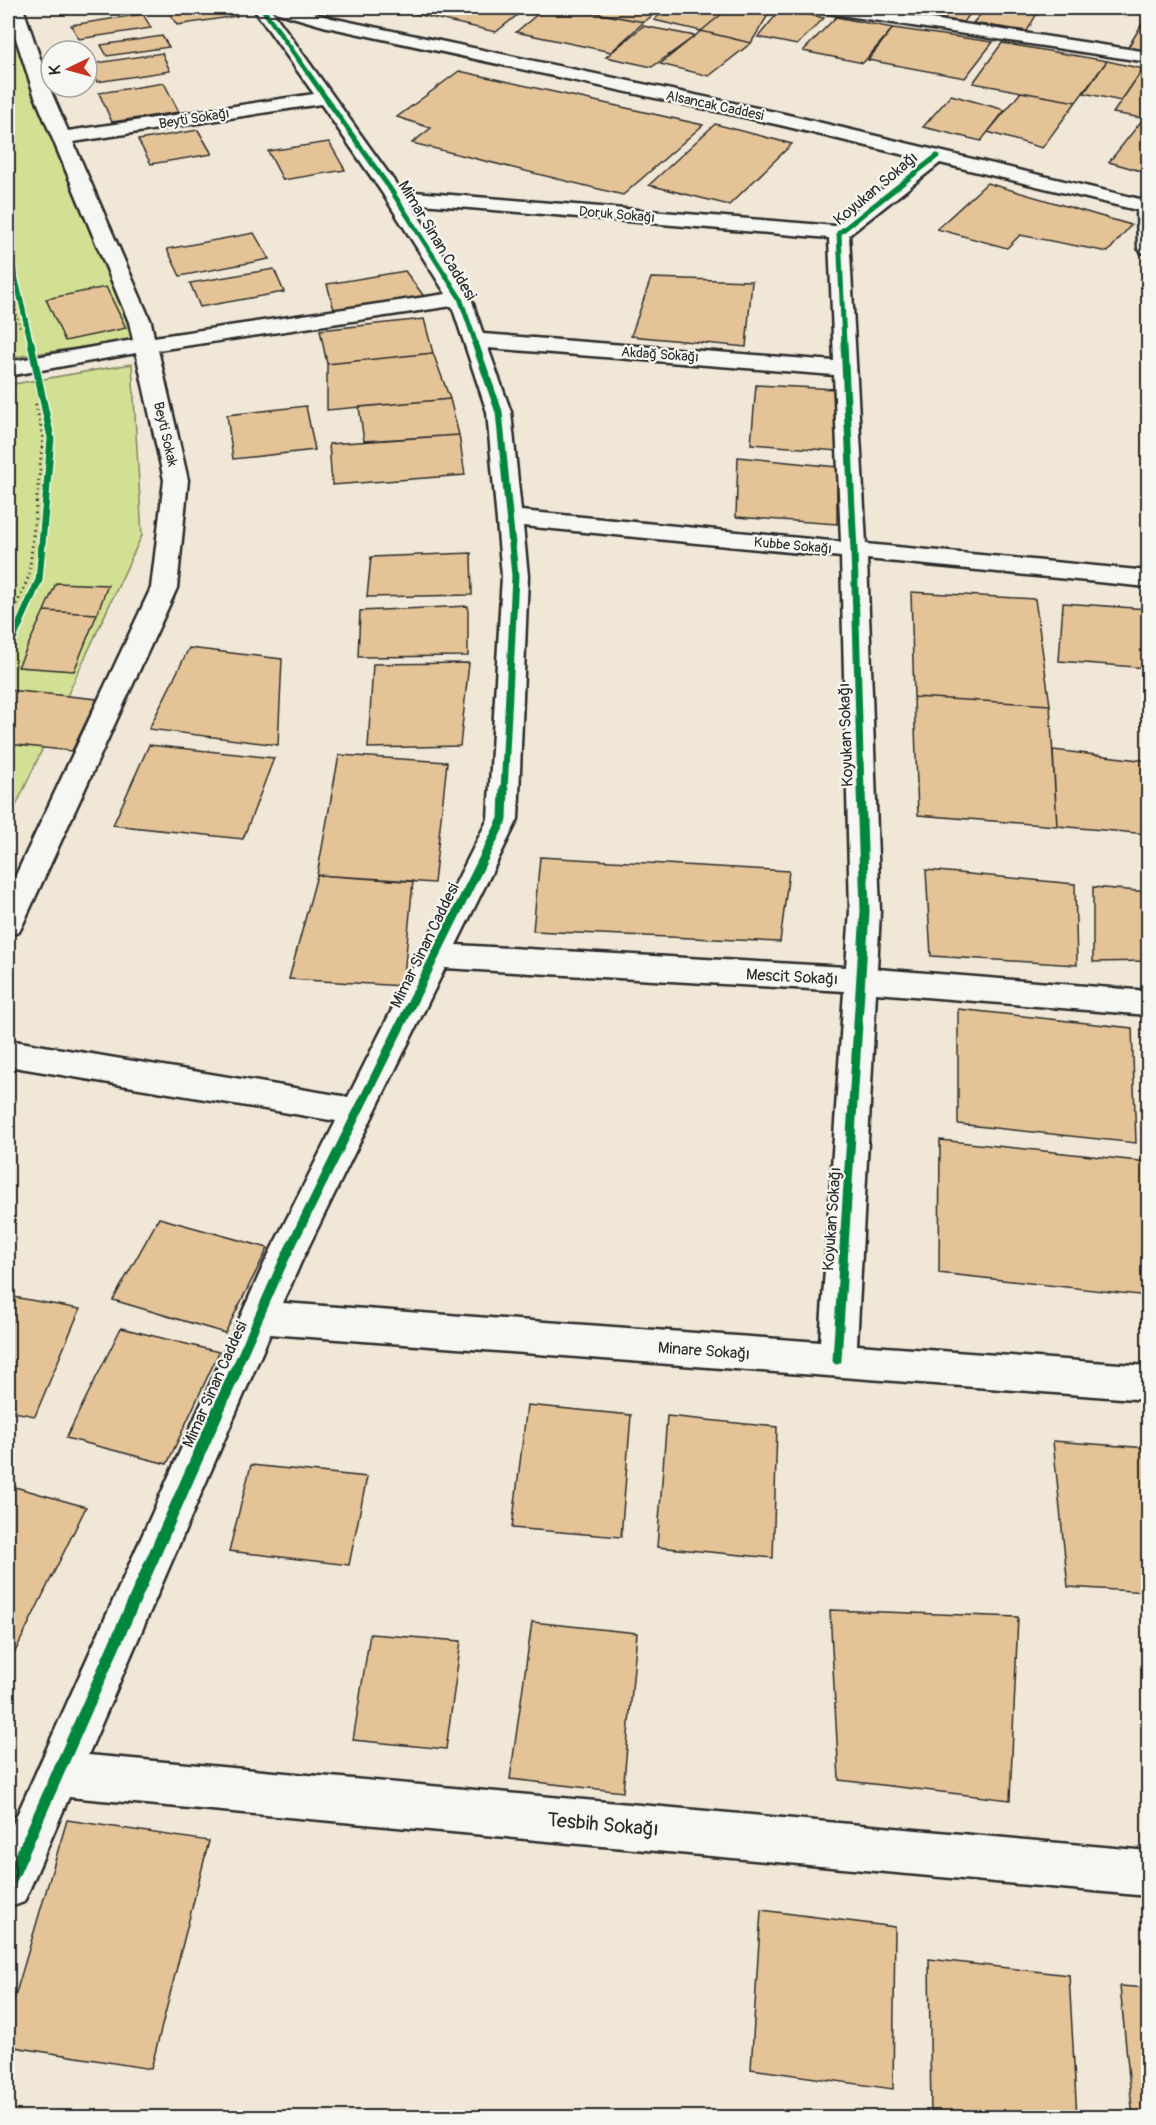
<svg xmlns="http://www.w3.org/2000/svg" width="1156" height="2125" font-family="Pangolin,sans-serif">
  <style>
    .green { fill: #d2e094; stroke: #7e8660; stroke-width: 1.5 }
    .building { fill: #e4c497; stroke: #2b2b2b; stroke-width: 1.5 }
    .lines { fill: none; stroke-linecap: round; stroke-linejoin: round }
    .minor-casing { stroke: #2b2b2b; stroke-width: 5 }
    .path-far1 { stroke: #2b2b2b; stroke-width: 2; stroke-dasharray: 1 3; stroke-linecap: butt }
    .path { stroke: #2b2b2b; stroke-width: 3; stroke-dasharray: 1.5 4; stroke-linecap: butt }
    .minor { fill: #f6f6f2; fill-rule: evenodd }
    .cycleway-far3-casing { stroke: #f6f6f2; stroke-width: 8 }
    .cycleway-far2-casing { stroke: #f6f6f2; stroke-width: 10 }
    .cycleway-far1-casing { stroke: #f6f6f2; stroke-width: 13 }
    .cycleway-casing { stroke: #f6f6f2; stroke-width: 16 }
    .cycleway-far3 { stroke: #00873e; stroke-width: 5 }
    .cycleway-far2 { stroke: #00873e; stroke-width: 7 }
    .cycleway-far1 { stroke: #00873e; stroke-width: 9 }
    .cycleway { stroke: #00873e; stroke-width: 12 }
    .labels { text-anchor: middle; stroke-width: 4.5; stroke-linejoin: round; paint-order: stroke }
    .far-street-label { font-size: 14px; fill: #2b2b2b; stroke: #f6f6f2 }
    .street-label { font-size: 16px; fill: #2b2b2b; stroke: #f6f6f2 }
    .near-street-label { font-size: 20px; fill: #2b2b2b; stroke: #f6f6f2 }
  </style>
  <rect width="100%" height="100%" fill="#f1e7d7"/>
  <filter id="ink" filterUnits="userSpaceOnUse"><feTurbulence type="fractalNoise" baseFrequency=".0167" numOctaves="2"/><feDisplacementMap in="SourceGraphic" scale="12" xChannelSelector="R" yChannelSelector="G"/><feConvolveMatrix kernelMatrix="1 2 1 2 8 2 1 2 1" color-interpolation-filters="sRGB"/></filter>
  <g filter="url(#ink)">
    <path class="green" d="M8,8H10L136,339L8,358Z
      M132,364L142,535L8,823V385Z"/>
    <path class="building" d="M166,8H232L237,16L177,25Z
      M413,8H526L496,32L407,12Z
      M545,8H568L644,22L611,52L516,32Z
      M578,8H662L644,22L576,9Z
      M667,8H729L701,31L654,20Z
      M729,8L768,15L751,43L701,31Z
      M880,8H976L963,22Z
      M986,8H1040L1027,31L973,23Z
      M781,9L824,18L797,45L758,37Z
      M143,14L151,28L79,39L71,25Z
      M836,17L893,28L863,63L803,51Z
      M1145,19L1148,20V52L1127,49Z
      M643,26L695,36L652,67L606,57Z
      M893,28L993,42L965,78L868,60Z
      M701,31L751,43L709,76L660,64Z
      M162,36L169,47L107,56L101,45Z
      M1002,43L1107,61L1076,102L973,83Z
      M162,53L170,71L97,82L90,64Z
      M1107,61L1143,69L1121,101L1084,93Z
      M1143,69L1148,70V119L1113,113Z
      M459,71L703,125L623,195L412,143L431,128L397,117Z
      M164,83L179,112L112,122L99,93Z
      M1021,92L1076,102L1042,148L988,132Z
      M951,95L1005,110L981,141L923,127Z
      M1143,119L1148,120V173L1109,162Z
      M715,124L792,144L729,205L649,185Z
      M198,130L212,154L151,164L138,140Z
      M329,142L345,170L283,180L268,151Z
      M987,183L1131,225L1108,252L1020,235L1007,248L937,229Z
      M254,233L269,259L180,276L167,249Z
      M274,269L284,292L200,307L190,283Z
      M405,271L429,303L336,317L327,284Z
      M651,278L752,281L746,347L631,336Z
      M106,287L126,328L65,341L46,299Z
      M424,319L433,353L327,364L320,330Z
      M433,353L450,399L327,410V364Z
      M756,385L836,389L838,451L751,444Z
      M450,399L459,435L364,441L359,407Z
      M306,406L315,450L233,459L227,415Z
      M459,435L465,475L332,485L329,444Z
      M738,457L837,467V524L736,517Z
      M471,553L472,595L367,597L371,557Z
      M56,583L108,585L97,614L44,611Z
      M911,592L1035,599L1050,705L914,697Z
      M1063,603L1148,609V668L1059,661Z
      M468,606V656L358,657L360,611Z
      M44,611L97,614L74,671L18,667Z
      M189,648L282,659L278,745L149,729Z
      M469,663L460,746L368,748L373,664Z
      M8,690L97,699L72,751L8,744Z
      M914,697L1050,705L1057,826L918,815Z
      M149,745L274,758L243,839L113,825Z
      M1053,750L1148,761V834L1057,826Z
      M339,755L447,762L434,883L317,875Z
      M540,857L789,871L780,942L533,931Z
      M926,870L1075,884L1077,965L931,956Z
      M317,875L413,881L403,986L289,979Z
      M1093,887L1148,892V961L1093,962Z
      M958,1009L1132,1028L1136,1143L958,1124Z
      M940,1140L1148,1162V1296L939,1273Z
      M159,1218L268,1248L225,1333L113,1300Z
      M8,1296L80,1309L35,1416L8,1411Z
      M121,1328L219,1352L167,1464L66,1438Z
      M527,1405L631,1415L621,1537L512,1528Z
      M667,1416L777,1427L773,1558L657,1547Z
      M1053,1441L1148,1448V1592L1068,1587Z
      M251,1465L367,1477L349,1565L229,1551Z
      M8,1485L86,1507L8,1666Z
      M830,1610L1018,1617L1010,1800L839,1780Z
      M532,1622L637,1633L623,1792L510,1779Z
      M370,1634L461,1641L446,1749L353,1740Z
      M67,1820L209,1841L151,2069L8,2046V2020Z
      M761,1910L895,1927L893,2089L751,2069Z
      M929,1959L1069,1975L1077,2118H931Z
      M1120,1986L1148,1988V2118H1133Z"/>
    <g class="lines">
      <g class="minor-casing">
        <path id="minor" d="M8,8H23L52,94L68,131L314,94L253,8H270L401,191L835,226L921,159L780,125L327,27L275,12L273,8H298L331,18L780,113L1148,201V254L1141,252L1138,248L1137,210L940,163L849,235L866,544L1148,571V587L867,559L880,911L877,969L1148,991V1015L876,993L857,1345L1148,1366V1400L270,1334L88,1755L1148,1851V1896L69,1797L24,1902L8,1908V1835L265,1262L336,1121L8,1066V1040L348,1097L488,819L502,576L487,412L452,306L158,350L188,480L177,588L23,924L19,932L8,935V892L151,588L164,480L136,353L8,376V362L133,340L129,322L34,94L8,14ZM321,104L381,191L446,294L154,337L151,322L73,142ZM410,203L829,238L834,361L483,334L471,298ZM488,348L834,375L841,542L521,511L511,412ZM523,526L841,557L850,911L846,967L456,945L518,819L528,576ZM445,968L844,991L820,1342L283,1303L301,1262Z
          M819,8H859L1148,52V62L828,13L822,12Z"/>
      </g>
      <path class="path-far1" d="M8,275L20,329"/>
      <path class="path" d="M8,625L29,576L43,437L35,401"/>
      <use href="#minor" class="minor"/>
      <g class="cycleway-far3-casing">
        <path id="cycleway-far3" d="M262,8L391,190L460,298L476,344
          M8,245L31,344
          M844,344L839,233L937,156"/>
      </g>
      <g class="cycleway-far2-casing">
        <path id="cycleway-far2" d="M475,343L499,412L515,576L504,791
          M844,343L854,551L861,791
          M8,650L39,580L51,438L31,343"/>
      </g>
      <g class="cycleway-far1-casing">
        <path id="cycleway-far1" d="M837,1360L865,911L861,789
          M235,1371L283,1262L503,819L504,789"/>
      </g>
      <g class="cycleway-casing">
        <path id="cycleway" d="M8,1886L236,1370"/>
      </g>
      <use href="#cycleway-far3" class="cycleway-far3"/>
      <use href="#cycleway-far2" class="cycleway-far2"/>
      <use href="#cycleway-far1" class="cycleway-far1"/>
      <use href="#cycleway" class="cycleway"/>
    </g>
  </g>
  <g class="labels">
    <g class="far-street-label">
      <text transform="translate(715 105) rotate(12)" y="5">Alsancak Caddesi</text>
      <text transform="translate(194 118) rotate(-9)" y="5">Beyti Sokağı</text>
      <text transform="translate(617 214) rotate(5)" y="5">Doruk Sokağı</text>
      <text transform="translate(660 354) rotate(4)" y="5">Akdağ Sokağı</text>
      <text transform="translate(166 434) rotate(77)" y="5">Beyti Sokak</text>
      <text transform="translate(793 545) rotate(5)" y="5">Kubbe Sokağı</text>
    </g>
    <g class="street-label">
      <text transform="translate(875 188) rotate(-40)" y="6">Koyukan Sokağı</text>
      <text transform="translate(438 240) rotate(59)" y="6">Mimar Sinan Caddesi</text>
      <text transform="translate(845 735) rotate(-92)" y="6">Koyukan Sokağı</text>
      <text transform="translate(424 945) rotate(-64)" y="6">Mimar Sinan Caddesi</text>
      <text transform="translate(792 976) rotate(3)" y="6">Mescit Sokağı</text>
      <text transform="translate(831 1219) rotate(-86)" y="6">Koyukan Sokağı</text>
      <text transform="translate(704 1350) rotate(4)" y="6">Minare Sokağı</text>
      <text transform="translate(214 1384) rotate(-66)" y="6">Mimar Sinan Caddesi</text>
    </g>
    <g class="near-street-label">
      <text transform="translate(603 1824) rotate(5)" y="7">Tesbih Sokağı</text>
    </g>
  </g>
  <rect width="1156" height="2125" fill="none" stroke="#f6f6f2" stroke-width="30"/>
  <rect x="15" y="15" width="1126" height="2095" fill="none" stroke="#2b2b2b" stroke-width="2" filter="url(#ink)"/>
  <g transform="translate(69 69) rotate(265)"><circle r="28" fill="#f6f6f2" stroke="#a5a5a2" stroke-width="1.5"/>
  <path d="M0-4.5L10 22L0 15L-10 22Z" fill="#c8321e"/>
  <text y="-9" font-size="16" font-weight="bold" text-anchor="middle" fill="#2b2b2b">K</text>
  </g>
</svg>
